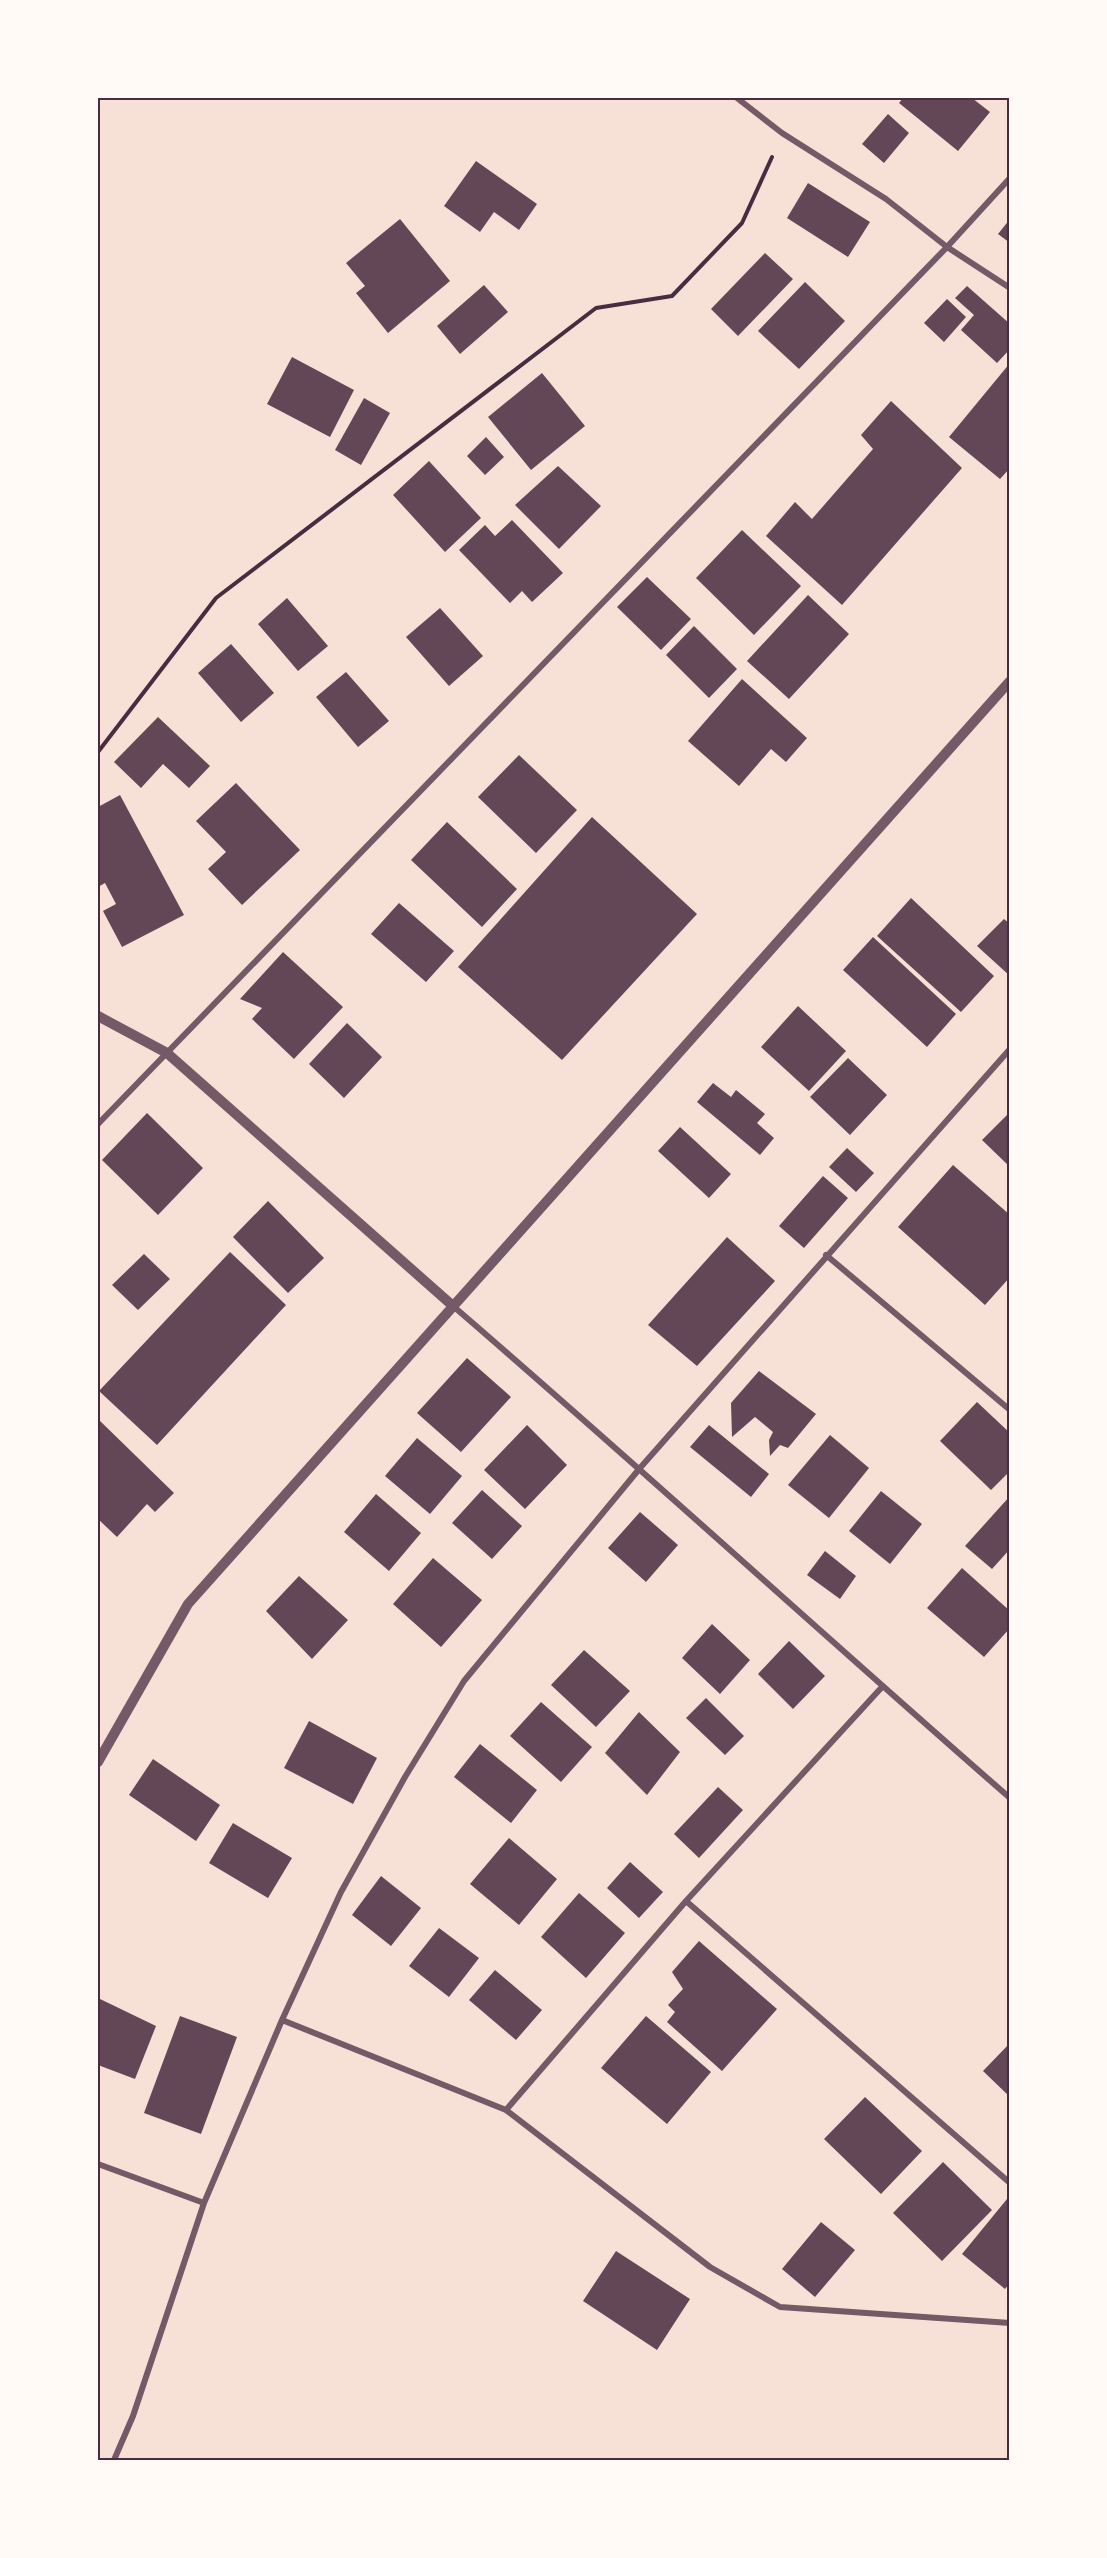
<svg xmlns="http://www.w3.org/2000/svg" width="1107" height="2558" font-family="'PT Serif',serif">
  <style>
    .building { fill: #644757 }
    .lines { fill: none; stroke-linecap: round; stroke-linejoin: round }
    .path { stroke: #4a2c40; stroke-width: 4 }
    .minor { stroke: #755966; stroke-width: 6 }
    .tertiary { stroke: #755966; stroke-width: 10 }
    .neatline { fill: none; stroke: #4a2c40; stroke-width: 2 }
  </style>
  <rect width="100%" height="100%" fill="#f7e1d7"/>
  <path class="building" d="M903,98H972L990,112L958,151L899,103Z
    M888,114L909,133L884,163L862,144Z
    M476,161L537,204L519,230L494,212L480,232L444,206Z
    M808,183L870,222L848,257L787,218Z
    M400,219L450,281L388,333L356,293L365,286L346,263Z
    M1010,219V243L998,234Z
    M765,253L793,279L738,336L711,309Z
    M805,282L845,321L799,369L758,331Z
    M484,285L508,312L460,354L437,326Z
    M967,286L1010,324V349L997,363L961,330L974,315L955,298Z
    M947,299L966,317L944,342L924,323Z
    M292,357L354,390L330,437L267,404Z
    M1010,363V468L1000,479L949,437Z
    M542,373L585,426L531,470L488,417Z
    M364,398L390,413L361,465L335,450Z
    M891,401L962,468L842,605L766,536L795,502L812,519L873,449L861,435Z
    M486,437L504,457L485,475L467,456Z
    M429,461L481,518L445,552L393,495Z
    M558,466L601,506L559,549L515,505Z
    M512,520L563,573L532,602L522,591L510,603L459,550L485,525L495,536Z
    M742,530L801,586L754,635L696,578Z
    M647,577L691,619L661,650L617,607Z
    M808,595L849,634L789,699L747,661Z
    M287,598L328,646L298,671L258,624Z
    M440,608L483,656L449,686L406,637Z
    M694,626L737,669L709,698L666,655Z
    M231,644L274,693L241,722L198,673Z
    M346,672L389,721L358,747L316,697Z
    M742,679L807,738L786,762L771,749L739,786L688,741Z
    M158,717L210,766L189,788L163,764L141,788L114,762Z
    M519,755L577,810L536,853L478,797Z
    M236,783L300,850L242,905L208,869L226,852L196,821Z
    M120,795L184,915L122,947L103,911L116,904L105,883L98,887V807Z
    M592,817L697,914L562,1060L458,967Z
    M447,822L517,889L482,927L411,860Z
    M911,898L994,976L961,1012L877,936Z
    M399,903L454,951L426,982L371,934Z
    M1004,919L1010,924V976L977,946Z
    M873,937L956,1014L927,1047L843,970Z
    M283,952L343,1007L294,1059L252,1019L262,1008L240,999Z
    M798,1006L846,1051L809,1091L761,1047Z
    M347,1023L382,1057L344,1098L309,1064Z
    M848,1058L887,1095L850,1135L810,1097Z
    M713,1083L731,1097L736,1090L765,1114L757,1123L774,1138L760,1155L697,1102Z
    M1010,1112V1167L982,1140Z
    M147,1113L203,1168L158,1215L102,1160Z
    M680,1127L731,1174L709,1198L658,1151Z
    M847,1148L874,1173L856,1192L829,1167Z
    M953,1165L1010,1215V1277L985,1305L898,1227Z
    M823,1176L848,1198L804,1248L779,1226Z
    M268,1201L324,1258L288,1293L233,1237Z
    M727,1237L775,1281L697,1366L648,1325Z
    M230,1252L286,1305L157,1445L99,1391Z
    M144,1254L170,1279L138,1310L112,1285Z
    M467,1358L511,1397L461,1452L417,1413Z
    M759,1371L816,1414L788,1448L780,1445L770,1456L769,1440L773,1432L755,1417L732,1437L731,1403Z
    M977,1402L1010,1433V1471L991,1490L940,1441Z
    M98,1419L174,1493L155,1512L147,1504L117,1537L98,1519Z
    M527,1425L567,1465L525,1509L484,1470Z
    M709,1425L769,1474L751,1497L690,1447Z
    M830,1435L869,1468L829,1518L788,1485Z
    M417,1438L462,1476L430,1514L385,1476Z
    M482,1490L522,1526L492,1559L452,1523Z
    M881,1491L922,1524L890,1564L849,1531Z
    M376,1494L421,1533L389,1571L344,1532Z
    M1010,1496V1549L992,1569L965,1546Z
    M640,1512L678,1545L646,1582L608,1548Z
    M825,1551L856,1576L840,1599L807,1575Z
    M433,1558L482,1600L441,1647L393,1604Z
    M962,1568L1010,1611V1628L984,1657L927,1608Z
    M299,1576L348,1620L312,1659L266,1611Z
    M712,1624L750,1660L720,1694L682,1658Z
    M789,1641L825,1676L793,1709L758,1674Z
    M584,1650L630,1691L596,1727L551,1685Z
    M706,1698L744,1736L725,1755L686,1718Z
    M541,1702L592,1747L561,1782L510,1736Z
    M639,1712L680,1752L647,1795L605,1753Z
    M309,1721L377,1758L353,1804L284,1768Z
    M480,1744L537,1790L511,1823L454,1777Z
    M153,1759L220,1805L196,1841L129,1795Z
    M718,1787L743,1810L699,1858L674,1834Z
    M233,1823L292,1858L268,1898L209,1863Z
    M509,1838L557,1879L519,1925L470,1884Z
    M630,1862L663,1892L639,1918L607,1888Z
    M381,1876L421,1908L391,1946L352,1915Z
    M579,1893L625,1933L586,1978L541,1937Z
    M439,1928L479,1958L449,1997L409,1966Z
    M699,1941L777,2009L722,2071L667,2022L675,2012L668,2005L683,1989L672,1972Z
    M495,1970L542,2010L516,2040L469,2000Z
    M98,1998L156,2026L135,2079L98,2065Z
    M180,2016L237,2037L201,2134L144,2113Z
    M646,2016L711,2072L667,2124L601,2068Z
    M1010,2043V2097L983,2071Z
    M865,2097L922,2151L881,2194L824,2139Z
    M943,2162L992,2210L942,2261L893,2213Z
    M1007,2199L1010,2201V2283L1005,2289L962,2254Z
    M821,2222L855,2250L815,2297L782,2269Z
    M616,2251L690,2299L657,2350L583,2301Z"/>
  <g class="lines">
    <path class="path" d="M98,752L216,598L596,308L672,296L742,223L772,157"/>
    <path class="minor" d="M737,98L782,133L886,199L947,247L1010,288
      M98,1124L947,247L1010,178
      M826,1255L1010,1410
      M453,1306C641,1468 823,1635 1010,1798
      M686,1901L1010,2183
      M282,2020L506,2110L710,2267L780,2307L1010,2323
      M506,2110L686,1901L882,1687
      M98,2164L204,2203
      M114,2460L133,2416L204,2203L282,2020L341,1892L405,1777L464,1681L640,1468L1010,1049"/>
    <path class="tertiary" d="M98,1016L167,1053L453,1306
      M98,1762L188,1604L1010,681"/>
  </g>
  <rect width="1107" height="2558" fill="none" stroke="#fffaf5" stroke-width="198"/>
  <rect x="99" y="99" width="909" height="2360" class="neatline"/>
</svg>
